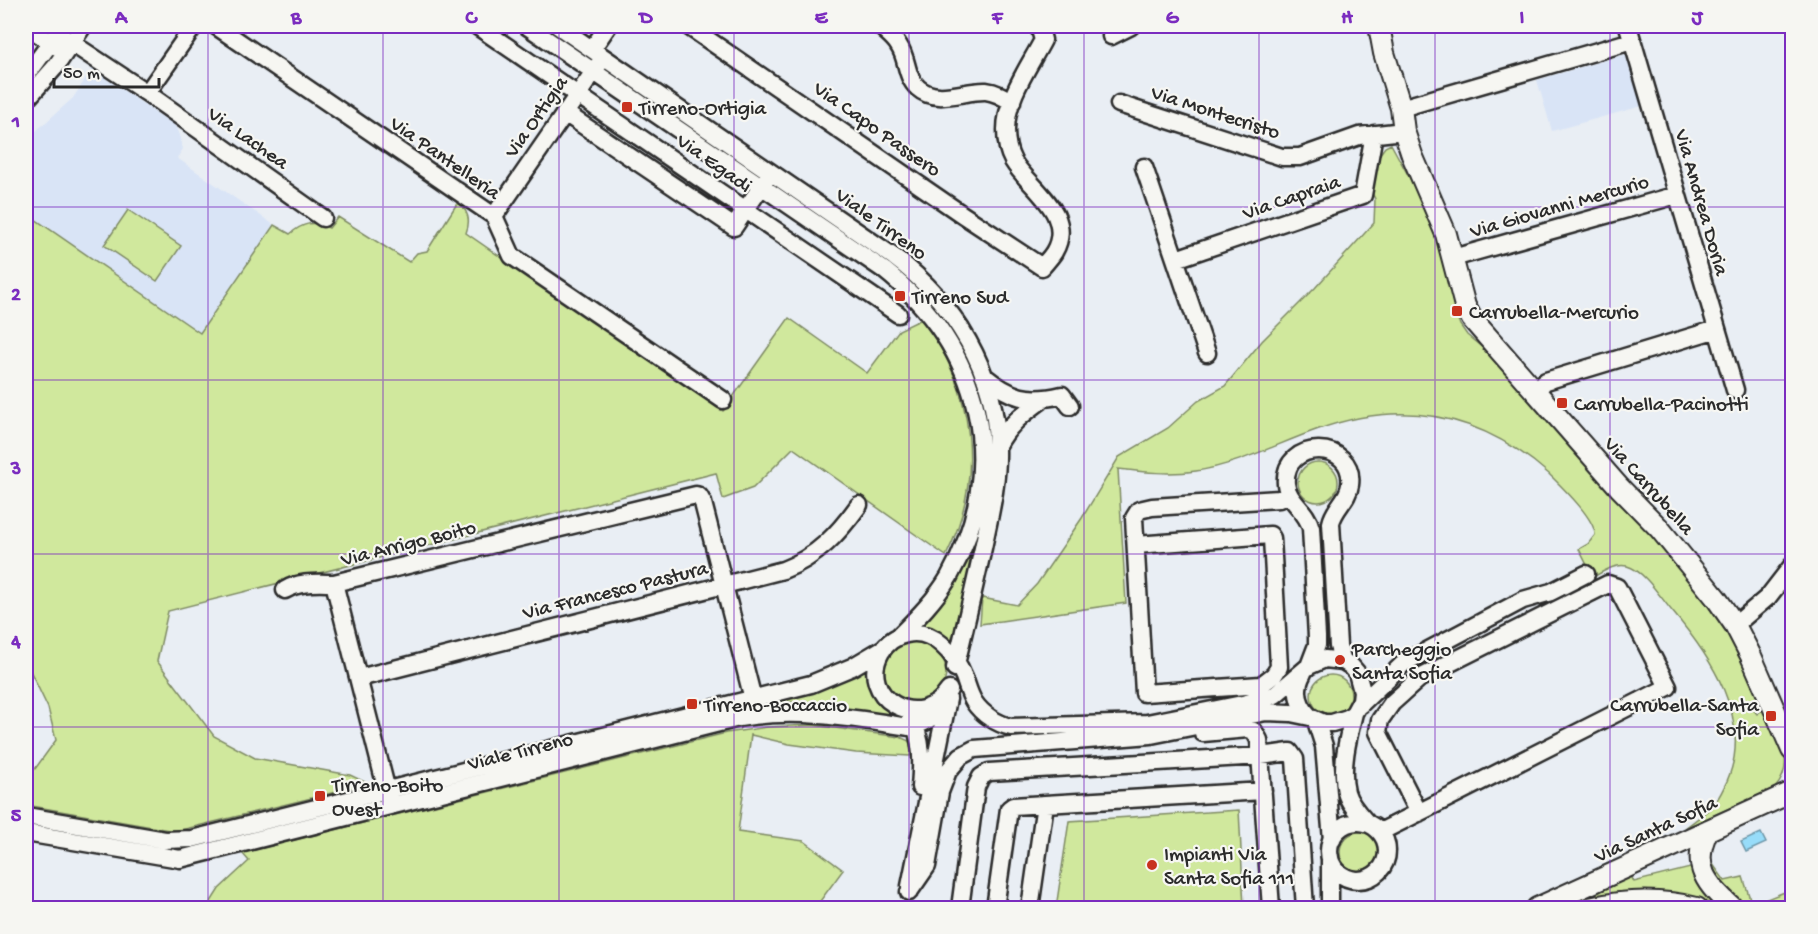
<svg xmlns="http://www.w3.org/2000/svg" width="1818" height="934" font-family="'Gochi Hand',sans-serif">
  <style>
    .built { fill: #d9e4f6 }
    .green { fill: #d0e89d; stroke: #7e8a64; stroke-width: 1.5 }
    .water { fill: #97dcf9; stroke: #6c95a7; stroke-width: 1.5 }
    .lines { fill: none; stroke-linecap: round; stroke-linejoin: round }
    .minor-casing { stroke: #2b2b2b; stroke-width: 21 }
    .major-casing { stroke: #2b2b2b; stroke-width: 24 }
    .minor { stroke: #f6f6f2; stroke-width: 16 }
    .major { stroke: #f6f6f2; stroke-width: 20 }
    .grid { fill: none; stroke: #7b2cbf; stroke-width: 1.5; stroke-opacity: 0.55 }
    .poi-dot { fill: #c8321e; stroke: #f6f6f2; stroke-width: 2 }
    .labels { text-anchor: middle; stroke-width: 4.5; stroke-linejoin: round; paint-order: stroke }
    .poi-label { font-size: 21px; fill: #2b2b2b; stroke: #f6f6f2; text-anchor: start }
    .street-label { font-size: 21px; fill: #2b2b2b; stroke: #f6f6f2 }
    .neatline { fill: none; stroke: #7b2cbf; stroke-width: 2 }
    .grid-label { font-size: 20px; text-anchor: middle; font-weight: bold; fill: #7b2cbf }
  </style>
  <rect width="100%" height="100%" fill="#e9eef4"/>
  <filter id="ink" filterUnits="userSpaceOnUse"><feTurbulence type="fractalNoise" baseFrequency=".0167" numOctaves="2"/><feDisplacementMap in="SourceGraphic" scale="12" xChannelSelector="R" yChannelSelector="G"/><feConvolveMatrix kernelMatrix="1 2 1 2 8 2 1 2 1" color-interpolation-filters="sRGB"/></filter>
  <g filter="url(#ink)">
    <path class="built" d="M1627,54L1642,106L1552,131L1537,80Z
      M92,69L174,125L178,130L183,149L177,158L274,225L200,333L26,213V140L73,98Z"/>
    <path class="green" d="M1391,144L1431,217L1439,238L1455,312L1460,325L1467,335L1495,358L1539,408L1541,416L1552,423L1612,495L1655,533L1681,567L1735,645L1760,697L1752,708L1757,714L1765,708C1777,734 1798,762 1775,788L1685,828C1694,821 1705,814 1713,805C1719,799 1723,789 1727,781C1754,720 1710,656 1672,611C1660,597 1645,571 1627,566C1615,563 1603,572 1593,577L1579,549L1588,544L1595,535C1595,518 1561,486 1549,474C1480,413 1403,398 1316,430C1277,444 1237,465 1196,471C1170,475 1144,472 1118,469L1126,603L980,624L982,598L1017,605L1037,584L1082,518L1119,457L1168,428L1198,401L1225,386L1262,341L1315,288L1374,223L1375,199L1369,187L1371,166L1385,147Z
      M458,202C468,211 471,220 466,233L723,411L789,318L867,373L899,330L922,319C975,390 985,477 946,556L793,448L753,488L723,499L716,473L168,611L157,661L214,736L255,758L350,775L369,784L181,830H169L26,805V773L35,769L56,740L48,708L26,662V213L200,333L274,225L290,234C303,223 313,220 329,228L338,217L409,262L417,253L427,251Z
      M128,210L181,246L157,281L104,245Z
      M1298 482a20 20 0 1 1 40 0a20 20 0 1 1-40 0Z
      M987,505L953,644L919,626Z
      M884 672a31 31 0 1 1 62 0a31 31 0 1 1-62 0Z
      M869,666C869,695 877,702 901,717L798,702H770L823,688Z
      M1311 695a20 20 0 1 1 40 0a20 20 0 1 1-40 0Z
      M813,725L900,737L909,741L912,751L910,756L856,753L789,744L751,735L738,832L804,841L843,870L815,908H207L219,889L249,861L242,853L726,733L768,727Z
      M1239,810L1244,908H1056L1069,821Z
      M1340 852a20 20 0 1 1 40 0a20 20 0 1 1-40 0Z
      M1712,863L1725,881L1743,877L1752,905L1792,889V908H1744L1734,903L1708,864Z
      M1694,867L1713,900V904L1689,898L1589,900L1562,908H1554L1630,874L1634,882Z"/>
    <path class="water" d="M1761,833L1766,843L1746,852L1741,842Z"/>
    <g class="lines">
      <g class="minor-casing">
        <path id="minor" d="M27,26L60,49
          M216,26L494,216L512,256L723,400
          M477,26L898,314
          M527,26L884,270C981,347 1011,466 949,577C936,599 917,618 899,636
          M558,26L894,257C954,302 997,372 997,448C998,483 990,514 983,548C974,588 965,628 955,668
          M688,26L963,215L1042,267C1046,262 1051,257 1054,252C1076,214 1029,188 1013,161C1008,152 1006,140 1006,130C1006,98 1029,67 1043,40L1039,26
          M880,26C886,32 895,38 899,46C908,59 905,76 918,88C937,105 964,90 986,91C996,92 1004,97 1012,102
          M1628,26L1735,390
          M58,34L147,93L323,218
          M1111,36L1131,26
          M592,49L608,26
          M26,76L63,26
          M147,93L194,26
          M26,100L56,66L83,26
          M1119,104L1282,157H1300L1359,136L1404,131
          M1401,108L1632,41
          M565,113L734,227L767,178
          M1144,167L1207,353
          M494,216L599,64
          M1453,258L1677,195
          M1176,259L1363,195L1374,134
          M984,376C1011,398 1028,403 1062,395L1070,406
          M1535,390L1546,381L1717,329
          M997,447C1007,426 1024,413 1042,400
          M1136,545L1270,535L1272,538L1279,667L1274,675L1261,685L1144,693L1134,518L1139,510L1152,507L1279,499L1289,495
          M285,590C300,581 317,583 334,583
          M1735,625L1768,597L1792,566
          M1309,666L1317,645V637L1311,528C1306,509 1288,502 1286,484C1282,438 1356,439 1350,485C1348,500 1334,508 1331,523L1338,646L1343,661
          M1303,673C1294,689 1297,704 1310,717
          M359,678L783,570C817,557 838,534 859,505
          M1360,705L1404,663L1523,600L1551,592L1586,574
          M1354,713C1348,737 1340,768 1346,792C1349,804 1359,814 1367,823
          M911,718C923,739 922,764 920,787
          M1316,721L1324,746L1332,840
          M1203,733L1248,729L1254,731L1259,740L1271,908
          M389,799L334,583L696,495L699,496L703,503L755,707
          M26,816L165,840L192,839L811,684L852,667L884,648
          M1329 851a29 29 0 1 1 58 0a29 29 0 1 1-58 0Z
          M1380,832L1450,797L1668,687L1617,587L1608,584L1420,678L1392,703L1380,720L1378,732L1419,813
          M26,833L180,859L739,718C796,708 852,718 909,727C923,725 934,718 940,705
          M1330,857V908
          M910,886L948,699
          M909,892L927,866L940,792L948,771L961,756L974,749L1151,735L1266,712L1291,713L1310,717L1324,723H1332L1348,718L1354,713L1361,700L1362,691L1357,673L1351,666L1343,661L1325,659L1309,666L1275,695L1247,703L1147,723L1011,727C997,724 982,714 974,702C969,694 967,685 964,677C955,654 933,628 907,634C896,636 887,643 881,652C856,696 919,735 949,690
          M960,908L976,787L981,777L989,772L1261,756L1290,752L1295,759L1305,908
          M995,908L1009,809L1013,806L1045,804
          M1030,908L1045,804L1263,791"/>
      </g>
      <g class="major-casing">
        <path id="major" d="M1379,26L1384,53L1401,108L1404,131L1412,155L1446,234L1465,306L1472,319L1619,487L1659,528L1716,598L1735,625L1751,656L1792,750
          M1708,830C1690,866 1707,885 1733,908
          M1537,908L1792,792
          M1589,908C1625,900 1662,899 1697,908"/>
      </g>
      <use href="#minor" class="minor"/>
      <use href="#major" class="major"/>
    </g>
  </g>
  <path class="grid" d="M208,26V908M383,26V908M559,26V908M734,26V908M909,26V908M1084,26V908M1259,26V908M1435,26V908M1610,26V908M26,207H1792M26,380H1792M26,554H1792M26,727H1792"/>
  <g class="poi-dot">
    <rect x="621" y="101" width="12" height="12" rx="3"/>
    <rect x="894" y="290" width="12" height="12" rx="3"/>
    <rect x="1451" y="305" width="12" height="12" rx="3"/>
    <rect x="1556" y="397" width="12" height="12" rx="3"/>
    <circle cx="1340" cy="660" r="6"/>
    <rect x="686" y="698" width="12" height="12" rx="3"/>
    <rect x="1765" y="710" width="12" height="12" rx="3"/>
    <rect x="314" y="790" width="12" height="12" rx="3"/>
    <circle cx="1152" cy="865" r="6"/>
  </g>
  <g class="labels">
    <g class="poi-label">
      <text x="639" y="114">Tirreno-Ortigia</text>
      <text x="912" y="303">Tirreno Sud</text>
      <text x="1469" y="318">Carrubella-Mercurio</text>
      <text x="1574" y="410">Carrubella-Pacinotti</text>
      <text x="1352" y="655">Parcheggio<tspan x="1352" dy="24">Santa Sofia</tspan></text>
      <text x="704" y="711">Tirreno-Boccaccio</text>
      <text x="1759" y="711" text-anchor="end">Carrubella-Santa<tspan x="1759" dy="24">Sofia</tspan></text>
      <text x="332" y="791">Tirreno-Boito<tspan x="332" dy="24">Ovest</tspan></text>
      <text x="1164" y="860">Impianti Via<tspan x="1164" dy="24">Santa Sofia 111</tspan></text>
    </g>
    <g class="street-label">
      <text transform="translate(1216 111) rotate(18)" y="7">Via Montecristo</text>
      <text transform="translate(535 116) rotate(-55)" y="7">Via Ortigia</text>
      <text transform="translate(878 128) rotate(35)" y="7">Via Capo Passero</text>
      <text transform="translate(249 137) rotate(35)" y="7">Via Lachea</text>
      <text transform="translate(446 157) rotate(35)" y="7">Via Pantelleria</text>
      <text transform="translate(715 162) rotate(35)" y="7">Via Egadi</text>
      <text transform="translate(1291 196) rotate(-19)" y="7">Via Capraia</text>
      <text transform="translate(1703 202) rotate(74)" y="7">Via Andrea Doria</text>
      <text transform="translate(1559 205) rotate(-16)" y="7">Via Giovanni Mercurio</text>
      <text transform="translate(882 223) rotate(36)" y="7">Viale Tirreno</text>
      <text transform="translate(1650 485) rotate(48)" y="7">Via Carrubella</text>
      <text transform="translate(408 542) rotate(-14)" y="7">Via Arrigo Boito</text>
      <text transform="translate(615 589) rotate(-14)" y="7">Via Francesco Pastura</text>
      <text transform="translate(520 750) rotate(-14)" y="7">Viale Tirreno</text>
      <text transform="translate(1655 828) rotate(-25)" y="7">Via Santa Sofia</text>
    </g>
  </g>
  <rect width="1818" height="934" fill="none" stroke="#f6f6f2" stroke-width="66"/>
  <path d="M54 78v9h105v-9" fill="none" stroke="#2b2b2b" stroke-width="3"/>
  <text x="63" y="78" font-size="18" fill="#2b2b2b" stroke="#f6f6f2" stroke-width="4.5" paint-order="stroke">50 m</text>
  <rect x="33" y="33" width="1752" height="868" class="neatline"/>
  <g class="grid-label">
    <text x="121" y="23">A</text>
    <text x="296" y="23">B</text>
    <text x="471" y="23">C</text>
    <text x="646" y="23">D</text>
    <text x="821" y="23">E</text>
    <text x="997" y="23">F</text>
    <text x="1172" y="23">G</text>
    <text x="1347" y="23">H</text>
    <text x="1522" y="23">I</text>
    <text x="1697" y="23">J</text>
    <text x="16" y="127">1</text>
    <text x="16" y="300">2</text>
    <text x="16" y="474">3</text>
    <text x="16" y="647">4</text>
    <text x="16" y="821">5</text>
  </g>
</svg>
